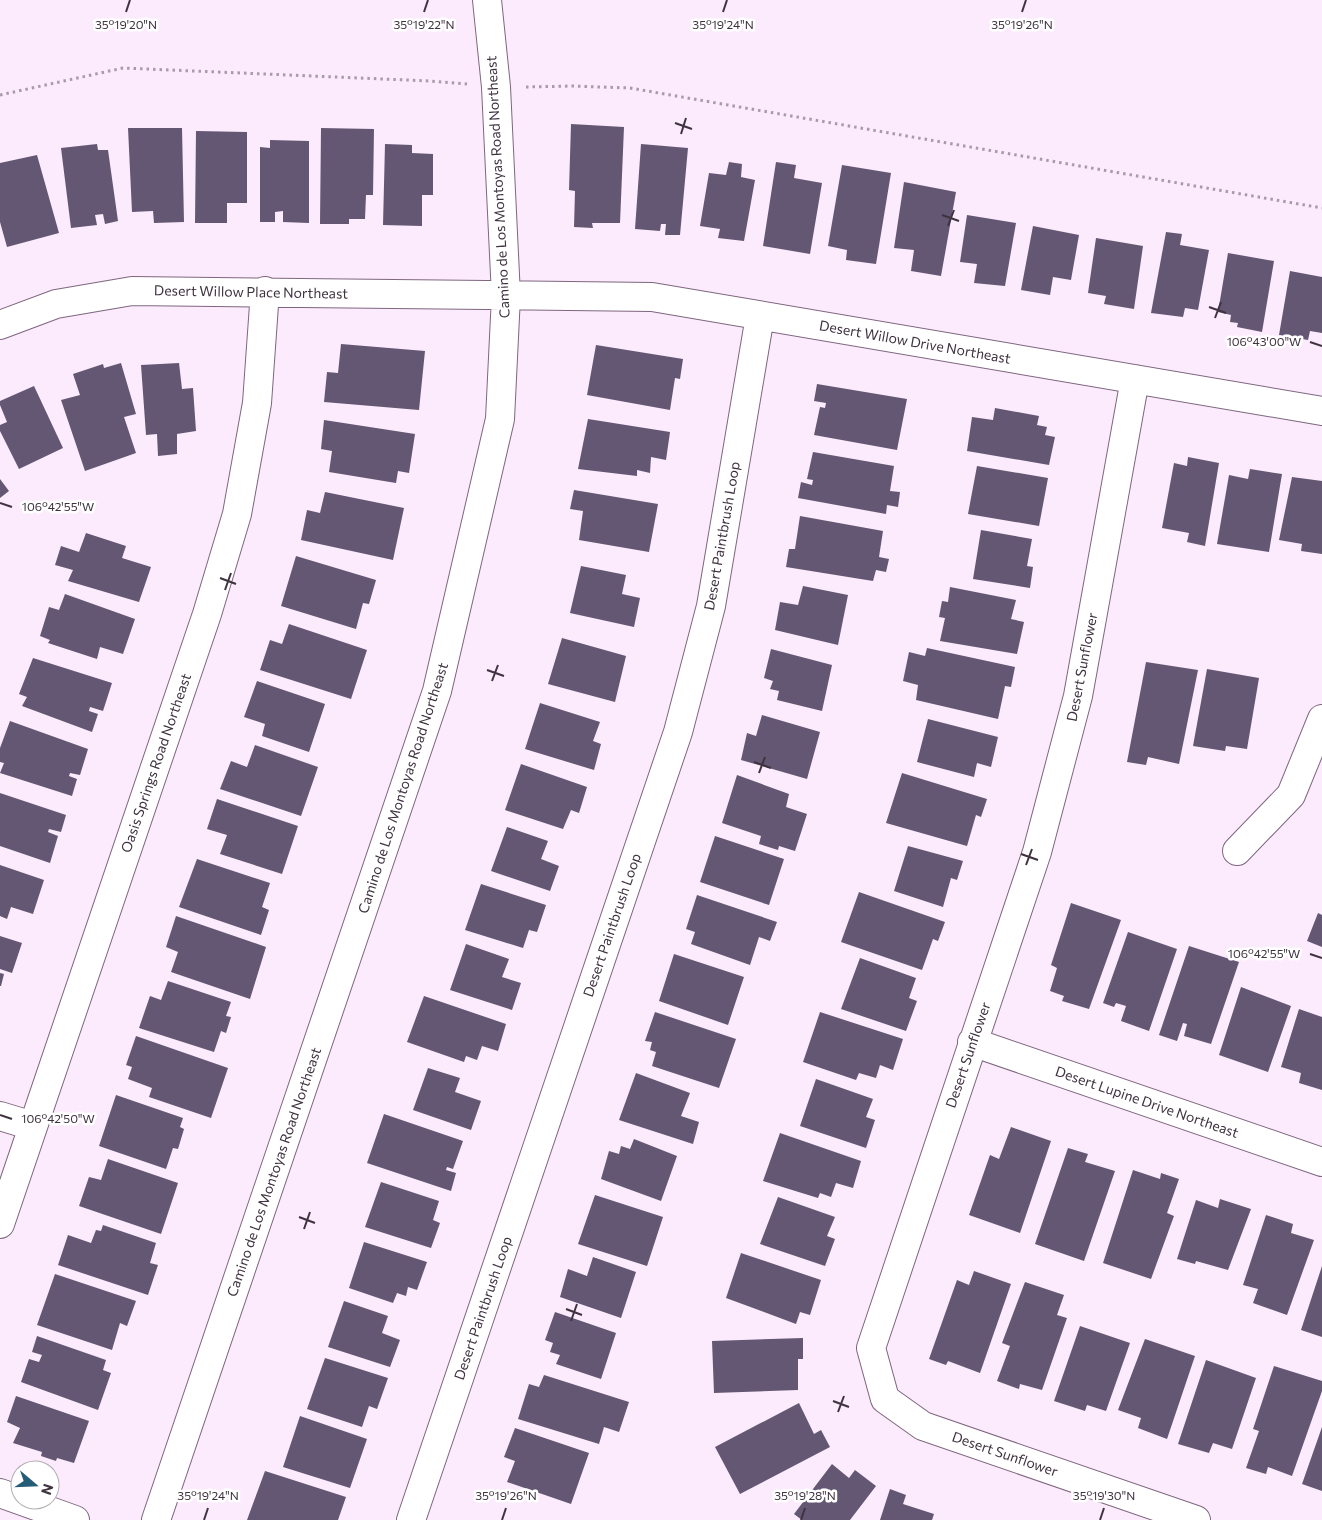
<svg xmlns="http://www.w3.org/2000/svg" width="1322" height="1520" font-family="Commissioner,sans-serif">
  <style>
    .building { fill: #645773 }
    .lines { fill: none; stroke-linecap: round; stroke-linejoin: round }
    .minor-casing { stroke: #7e667f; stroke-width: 30 }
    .path { stroke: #a89aa8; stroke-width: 3; stroke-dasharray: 2.5 4; stroke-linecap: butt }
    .minor { stroke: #fff; stroke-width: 28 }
    .ticks { fill: none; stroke: #3e333f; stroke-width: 2 }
    .labels { text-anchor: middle; stroke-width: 5; stroke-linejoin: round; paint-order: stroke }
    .street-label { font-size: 14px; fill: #3e333f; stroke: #fff }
    .ticks-label { font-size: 12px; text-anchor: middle; fill: #3e333f; stroke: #fff; stroke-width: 5; stroke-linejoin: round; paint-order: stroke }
  </style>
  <rect width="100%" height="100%" fill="#fcebfc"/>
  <path class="building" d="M571,124L624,127L620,223H592L593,228L574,227L575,191L569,190Z
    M128,128H182L184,222L154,223L153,211L132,212Z
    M321,128L374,129L373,195H366L365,219H349V224H320Z
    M196,131L247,132V203H227V223H195Z
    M270,140L309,141V223L283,222V211L275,212V222H260V147L270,148Z
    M97,144L98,150H108L118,221L105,224L103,214L95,215L97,225L71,228L61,148Z
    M385,144L412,145V153L433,154V195H422V226L383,225Z
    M641,144L688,148L680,235H665L666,224H661L660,231L635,229Z
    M37,155L59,233L7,247L0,222V163Z
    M729,162L742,164L741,177L755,180L744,241L718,238L720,229L700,226L709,173L726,175Z
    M776,162L796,165L794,178L822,183L810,254L763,246Z
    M842,165L891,173L876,264L846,260L847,250L828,246Z
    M904,182L956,192L941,276L911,271L914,250L894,248Z
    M967,215L1016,223L1005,286L974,283L977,264L960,262Z
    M1033,226L1079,235L1071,280L1053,277L1050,295L1021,290Z
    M1166,232L1182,234L1180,245L1209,250L1198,310L1185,308L1183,317L1151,313Z
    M1096,238L1143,246L1134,309L1104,304L1106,296L1088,293Z
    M1228,253L1274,261L1262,332L1237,327L1238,323L1230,322L1231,315L1218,312Z
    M1290,271L1322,277V333L1310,331L1308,340L1279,335Z
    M341,344L425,351L419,410L324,402L327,372L338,373Z
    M596,345L683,359L680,379L675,378L670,410L587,395Z
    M121,363L136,414L124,417L136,453L85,471L61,400L80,395L73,374L103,364L104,368Z
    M179,363L182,389L193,388L196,431L177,434V454L158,456L157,434L146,435L141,365Z
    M817,384L907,399L897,450L814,435L820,407L825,408L826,403L814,401Z
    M34,386L63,448L19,469L0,431V425L7,422L0,405V401Z
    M995,408L1039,416L1037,425L1047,427L1045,435L1055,437L1049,465L967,451L972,417L993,420Z
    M588,419L670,432L666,460L651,457L650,473L637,470V476L578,469Z
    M324,420L415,434L409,473L398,471L396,483L329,472L332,451L321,449Z
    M813,452L894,466L890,491L900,492L898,507L887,505L886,514L798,498L801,482L812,485L813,480L807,479Z
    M1188,457L1219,463L1205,546L1187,542L1189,533L1162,528L1174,463L1187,466Z
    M977,466L1048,478L1039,526L968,514Z
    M1250,469L1282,474L1269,552L1217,544L1229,475L1248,479Z
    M1292,477L1322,481V554L1301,551L1302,544L1279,540Z
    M0,479L9,491L0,498Z
    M574,490L658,504L649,552L579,540L583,511L570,509Z
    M325,492L404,508L393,560L301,540L307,510L320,513Z
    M800,516L883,531L879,557L889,559L886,572L876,570L873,581L786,567L789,549H795Z
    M981,530L1032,539L1027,566L1033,567L1030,588L973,579Z
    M86,533L126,546L122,558L151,567L139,602L68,581L73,570L55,565L61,546L79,552Z
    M296,556L376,580L369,604L363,603L356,629L281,606Z
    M581,566L626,575L622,594L640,598L634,627L570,613Z
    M803,586L848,595L838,645L775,630L780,602L798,605Z
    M950,587L1016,600L1011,619L1024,622L1017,654L940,641L945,618L939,617L942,601L948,602Z
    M65,594L135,619L123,654L100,647L97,659L48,643L50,640L40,636L49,607L59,610Z
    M289,624L367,650L351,699L260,670L270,640L282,644Z
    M562,638L626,656L615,702L548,684Z
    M927,648L1015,667L1011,687L1005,686L998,719L916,700L918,685L903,681L909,652L925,656Z
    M771,649L832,665L822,711L777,700L779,691L770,689L773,681L764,678Z
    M33,658L112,683L103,711L90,707L89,711L98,714L92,732L22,706L27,697L19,694Z
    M1146,662L1198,670L1179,764L1148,757L1146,765L1127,762Z
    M1207,669L1259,678L1247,749L1226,746L1225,751L1193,746Z
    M257,681L325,704L309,752L262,736L265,724L244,717Z
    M540,703L600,722L593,741L601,744L594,770L525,749Z
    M762,715L820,732L807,779L741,760L747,733L756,736Z
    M928,719L998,737L991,767L977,763L974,777L917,762Z
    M10,721L88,749L80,775L70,773L69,776L77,779L72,796L0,773L4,763L0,762V748Z
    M255,745L318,767L301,816L220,789L231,761L247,767Z
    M521,764L587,787L579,813L571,810L563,829L505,810Z
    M902,773L987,799L981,817L976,815L967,846L886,823Z
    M737,775L789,794L786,807L807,814L795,851L779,846L778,850L759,844L761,836L722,823Z
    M0,793L66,815L61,832L49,829L48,832L58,836L50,863L0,846Z
    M217,799L298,826L282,874L220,854L227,835L207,829Z
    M507,827L548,841L541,859L559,866L550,891L491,871Z
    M715,836L784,859L769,905L700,882Z
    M908,846L963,861L957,880L951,878L943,907L894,891Z
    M197,859L270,883L262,907L269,910L261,935L179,907Z
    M0,865L44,880L33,914L11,907L7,919L0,916Z
    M481,884L546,905L537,932L529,930L523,948L465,930Z
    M859,892L945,922L938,941L933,939L922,970L841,942Z
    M697,895L777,922L770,941L759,937L750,965L691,944L695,932L686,929Z
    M1071,903L1121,920L1089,1009L1062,1001L1064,996L1050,991L1057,968L1051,965Z
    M1318,913L1322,915V947L1307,941Z
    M176,916L266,947L250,999L171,972L178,952L166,947Z
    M1128,932L1177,949L1149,1031L1121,1021L1126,1006L1116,1003L1114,1007L1103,1003Z
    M0,936L22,943L12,973L0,969Z
    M466,944L509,959L502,977L521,983L512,1010L450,990Z
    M1189,946L1239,962L1211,1044L1184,1036L1187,1024L1183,1023L1177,1041L1159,1035Z
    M674,954L744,977L728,1025L659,1001Z
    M860,958L916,978L909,998L917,1001L906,1031L841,1009Z
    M0,973L4,974L1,986H0Z
    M168,981L231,1002L226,1016L231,1017L226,1033L221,1031L214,1052L139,1028L150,996L161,1000Z
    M1241,987L1291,1006L1268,1072L1219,1055Z
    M424,996L506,1024L498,1051L482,1046L477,1060L466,1056L464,1062L407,1042Z
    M1299,1009L1322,1017V1090L1299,1083L1301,1073L1281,1067Z
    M655,1012L736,1039L719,1088L652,1066L656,1052L650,1050L652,1042L645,1041Z
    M820,1012L903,1039L893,1070L880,1065L876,1078L859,1073L856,1080L803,1062Z
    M136,1036L228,1068L211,1118L149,1097L152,1088L128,1079L132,1067L126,1065Z
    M428,1068L460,1078L455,1092L481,1101L471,1130L413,1110Z
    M636,1073L690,1093L681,1116L699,1122L693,1144L619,1120Z
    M816,1079L873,1099L866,1117L875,1120L866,1148L800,1126Z
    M116,1095L183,1118L180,1127L184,1129L178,1149L173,1148L166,1169L99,1146Z
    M384,1114L463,1141L453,1169L447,1167L446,1170L456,1173L451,1191L367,1163Z
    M1011,1127L1051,1141L1020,1233L969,1215L990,1155L999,1159Z
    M780,1133L861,1161L853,1188L836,1183L831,1197L820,1193L818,1198L763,1181Z
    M634,1139L677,1156L661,1201L601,1179L609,1151L619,1154L621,1146L630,1149Z
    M1068,1148L1088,1154L1085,1162L1115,1171L1084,1261L1035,1244Z
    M108,1159L178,1183L161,1234L79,1206L89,1177L101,1180Z
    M1133,1170L1160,1179L1161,1173L1179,1179L1167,1213L1174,1216L1151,1279L1103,1263Z
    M381,1182L439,1201L433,1220L440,1223L431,1248L365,1227Z
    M595,1195L663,1217L647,1266L578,1244Z
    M778,1197L835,1217L827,1236L835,1239L825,1266L760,1244Z
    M1220,1199L1251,1209L1228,1270L1196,1261L1195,1264L1177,1259L1196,1200L1218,1208Z
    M1266,1215L1293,1224L1291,1233L1314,1240L1287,1315L1253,1303L1258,1289L1243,1285Z
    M103,1225L156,1243L150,1263L158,1265L148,1295L58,1265L68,1235L91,1243L96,1230L101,1231Z
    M364,1242L427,1262L417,1290L408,1287L406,1296L397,1293L393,1303L349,1288Z
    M741,1253L821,1280L810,1315L800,1312L796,1324L726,1298Z
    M593,1257L636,1272L621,1318L560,1297L568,1269L587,1276Z
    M1322,1266V1337L1301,1330Z
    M974,1271L1011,1284L980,1373L948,1361L946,1365L929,1359L957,1280L969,1285Z
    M55,1274L136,1301L127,1326L120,1323L112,1350L37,1325Z
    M1025,1282L1064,1295L1057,1315L1067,1318L1042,1390L1020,1384L1019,1389L997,1381L1010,1346L1002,1343Z
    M344,1301L388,1316L382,1333L400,1340L390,1367L328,1347Z
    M555,1312L616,1333L601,1379L556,1364L560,1355L550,1352L553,1343L545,1340Z
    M1080,1326L1130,1343L1106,1411L1087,1405L1085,1411L1054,1401Z
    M37,1336L106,1360L103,1370L111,1373L98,1410L21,1382L29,1359L39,1362L42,1355L32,1352Z
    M803,1338V1359H798V1390L714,1393L712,1341Z
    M1145,1339L1195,1356L1167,1439L1138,1428L1141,1418L1118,1410Z
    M325,1358L388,1378L377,1409L369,1406L362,1427L307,1409Z
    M1206,1360L1256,1378L1232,1449L1213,1443L1209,1453L1178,1444Z
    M1274,1366L1322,1381V1391L1292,1476L1268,1467L1266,1474L1246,1468L1259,1431L1253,1429Z
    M544,1375L629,1402L619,1432L604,1427L599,1444L518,1419L529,1384L539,1387Z
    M16,1396L89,1421L74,1463L57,1458L56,1461L41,1456L42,1452L13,1443L20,1428L7,1422Z
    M799,1403L814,1434L821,1430L830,1447L740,1494L715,1447Z
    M300,1416L367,1439L350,1488L283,1467Z
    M1322,1427V1491L1302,1484Z
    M515,1428L589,1453L571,1504L507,1482L515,1461L504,1457Z
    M832,1464L849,1478L855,1470L876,1486L850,1520H802L794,1514Z
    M265,1471L346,1497L338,1520H247Z
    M890,1489L906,1495L903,1504L934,1514L932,1520H880Z"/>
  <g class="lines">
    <g class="minor-casing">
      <path id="minor" d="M0,325L56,304L132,291L652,297L1322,411
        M1135,379L1078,696L1037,852L871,1348L885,1399L923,1426L1196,1520
        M1237,851L1291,795L1322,719
        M972,1042L1322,1162
        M0,1116L33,1126
        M0,1224L207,614L237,514L257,403L265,291
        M0,1493L75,1520
        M156,1520L437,691L500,419L506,296L496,87L487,0
        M411,1520L678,732L711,606L760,316"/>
    </g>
    <path class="path" d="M526,87L572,86L630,88L1322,208
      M0,95L123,68L430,81L467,84"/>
    <use href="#minor" class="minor"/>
  </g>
  <path class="ticks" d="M126,12L130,0M424,12L428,0M723,12L727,0M1022,12L1026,0M675,123L692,129M681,134L686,118M942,215L959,221M948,226L954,210M1209,307L1226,313M1215,318L1221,302M1310,342L1322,346M0,503L12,507M220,578L236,584M225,590L231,573M487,670L504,676M492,681L498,665M754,762L771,768M759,773L765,757M1021,854L1038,860M1026,865L1032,849M1310,954L1322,958M0,1115L12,1119M299,1217L315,1223M304,1229L310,1212M566,1309L582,1315M571,1321L577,1304M833,1401L849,1407M838,1412L844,1396M204,1520L208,1508M502,1520L506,1508M801,1520L805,1508M1100,1520L1104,1508"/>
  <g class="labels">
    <g class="street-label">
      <text transform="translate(498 187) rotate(-93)" y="5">Camino de Los Montoyas Road Northeast</text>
      <text transform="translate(251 292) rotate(1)" y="5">Desert Willow Place Northeast</text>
      <text transform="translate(915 342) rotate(10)" y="5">Desert Willow Drive Northeast</text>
      <text transform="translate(722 536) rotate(-80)" y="5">Desert Paintbrush Loop</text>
      <text transform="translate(1082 667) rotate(-79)" y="5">Desert Sunflower</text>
      <text transform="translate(156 763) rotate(-71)" y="5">Oasis Springs Road Northeast</text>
      <text transform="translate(403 788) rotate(-72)" y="5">Camino de Los Montoyas Road Northeast</text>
      <text transform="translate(612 925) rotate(-71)" y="5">Desert Paintbrush Loop</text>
      <text transform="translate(968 1055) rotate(-71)" y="5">Desert Sunflower</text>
      <text transform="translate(1147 1102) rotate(19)" y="5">Desert Lupine Drive Northeast</text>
      <text transform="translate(274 1172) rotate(-71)" y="5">Camino de Los Montoyas Road Northeast</text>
      <text transform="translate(483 1308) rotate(-71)" y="5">Desert Paintbrush Loop</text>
      <text transform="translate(1005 1454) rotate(19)" y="5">Desert Sunflower</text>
    </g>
  </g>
  <g class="ticks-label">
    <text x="126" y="29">35°19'20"N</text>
    <text x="424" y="29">35°19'22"N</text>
    <text x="723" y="29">35°19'24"N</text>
    <text x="1022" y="29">35°19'26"N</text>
    <text x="1264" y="346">106°43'00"W</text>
    <text x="58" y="511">106°42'55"W</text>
    <text x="1264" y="958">106°42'55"W</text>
    <text x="58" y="1123">106°42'50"W</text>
    <text x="208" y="1500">35°19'24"N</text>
    <text x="506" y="1500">35°19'26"N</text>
    <text x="805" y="1500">35°19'28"N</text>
    <text x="1104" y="1500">35°19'30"N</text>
  </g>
  <g transform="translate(35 1485) rotate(109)"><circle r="24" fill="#ffffff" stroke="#b2adb2"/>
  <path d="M0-4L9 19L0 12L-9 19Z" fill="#255c77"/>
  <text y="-8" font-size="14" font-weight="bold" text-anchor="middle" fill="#3e333f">N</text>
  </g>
</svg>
